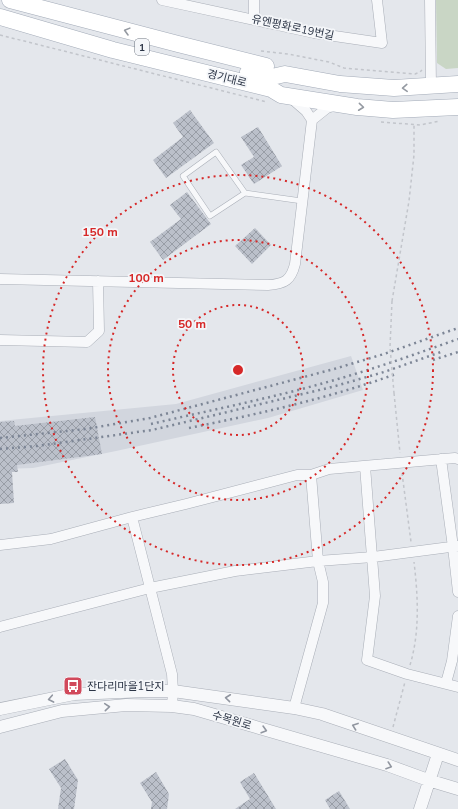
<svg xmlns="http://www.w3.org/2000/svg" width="458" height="809" font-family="'Nunito Sans','Noto Sans KR',sans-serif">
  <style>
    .built { fill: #d2d6de }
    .green { fill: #c9d6c5 }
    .building { fill: url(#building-cross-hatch) }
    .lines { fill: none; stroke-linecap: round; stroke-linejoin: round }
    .service-casing { stroke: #a9aeb7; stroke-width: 6 }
    .minor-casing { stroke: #a9aeb7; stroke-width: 11 }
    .tertiary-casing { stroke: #a9aeb7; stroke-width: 13 }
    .primary-casing { stroke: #a3abb8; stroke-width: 17 }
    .path { stroke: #c2c5cb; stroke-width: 1.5; stroke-dasharray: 3 3; stroke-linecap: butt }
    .service { stroke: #f7f8fa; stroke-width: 5 }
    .minor { stroke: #f7f8fa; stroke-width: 10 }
    .tertiary { stroke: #f7f8fa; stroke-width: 12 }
    .primary { stroke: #fff; stroke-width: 16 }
    .rail { stroke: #7d8696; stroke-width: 2.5; stroke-dasharray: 2 4; stroke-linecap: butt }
    .path-bridge { stroke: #c2c5cb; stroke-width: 1.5; stroke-dasharray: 3 3; stroke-linecap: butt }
    .oneway { stroke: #959aa2 }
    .oneway2 { stroke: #9196a0 }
    .ring { fill: none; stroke: #d62828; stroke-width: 2; stroke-dasharray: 2 4 }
    .labels { text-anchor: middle; stroke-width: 3.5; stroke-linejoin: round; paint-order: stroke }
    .shield { fill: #f4f6f9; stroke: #676e7b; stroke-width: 1 }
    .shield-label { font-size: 10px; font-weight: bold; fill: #2b3445 }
    .street-label { font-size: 11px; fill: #2b3445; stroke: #f4f6f9 }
    .poi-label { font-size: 11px; fill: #2b3445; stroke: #f4f6f9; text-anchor: start }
    .centre { fill: #d62828; stroke: #f4f6f9; stroke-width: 2 }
    .ring-label { font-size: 12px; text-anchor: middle; font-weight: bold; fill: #d62828; stroke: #f4f6f9; stroke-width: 3.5; stroke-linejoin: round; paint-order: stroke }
  </style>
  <defs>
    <pattern id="building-cross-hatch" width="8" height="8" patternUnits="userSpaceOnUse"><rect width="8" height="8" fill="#bbc0ca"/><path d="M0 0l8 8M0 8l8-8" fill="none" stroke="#989da6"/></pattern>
  </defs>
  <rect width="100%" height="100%" fill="#e4e7ec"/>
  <path class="built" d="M351,356L363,390L268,418L116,451L33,468L0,469V421L176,404Z"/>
  <path class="green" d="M436,0H458V68L446,69L437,63Z"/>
  <path class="building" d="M190,110L214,143L166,178L153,160L183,137L173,123Z
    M258,127L282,166L254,184L241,165L254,157L241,137Z
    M187,192L211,224L163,260L150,242L181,219L170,205Z
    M255,228L271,245L252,264L235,246Z
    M95,417L102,454L17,465L18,472H12L14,503L0,504V422L14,421L15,426Z
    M65,759L78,780L74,809H58L61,788L49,769Z
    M156,772L169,794L167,809H151L152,802L140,783Z
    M254,773L276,809H235L250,799L240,782Z
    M339,791L350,809H330L325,800Z"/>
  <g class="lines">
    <g class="service-casing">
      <path id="service" d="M245,193L216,152L183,176L210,216L245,193L302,201"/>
    </g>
    <g class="minor-casing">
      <path id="minor" d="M162,0L314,33L382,43L377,0
        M430,0L431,86
        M254,19V0
        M312,120L327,108L336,105
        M0,279L268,285C285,284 291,280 295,264L312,120L306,111L291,98
        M0,340L87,342L99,331L98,281
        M441,459L453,547L458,592
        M365,466L375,596L367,660L407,674L458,687
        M311,475L329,469L455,458L458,459
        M132,517L186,504L297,475H311L318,561L323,582V603L294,708
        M0,545L51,539L132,517L172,674L173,691L172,706
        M0,627L150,588L235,571L318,561L373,557L458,546
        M446,683L452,661L458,616"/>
    </g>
    <g class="tertiary-casing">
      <path id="tertiary" d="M0,709L74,694L146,691H173L294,708L322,714L458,760
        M0,727L62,711L126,705L172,706L194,709L387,765L428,780L458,789
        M420,809L438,754"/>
    </g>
    <g class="primary-casing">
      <path id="primary" d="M10,0L178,44L266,66
        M0,17L113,50L271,89L281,95L357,107L393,110L458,107
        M248,72L272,77L285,74L340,84L394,88L458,84"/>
    </g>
    <path class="path" d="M0,35L267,102
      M261,51L288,54L329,62L344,68L415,74L420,72L422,70
      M381,122L420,125L440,121
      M392,301L409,201L414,155V125
      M394,393L400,453
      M402,473L411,542
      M410,665C420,632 418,596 414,562
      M393,727L405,682"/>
    <use href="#service" class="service"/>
    <use href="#minor" class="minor"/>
    <use href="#tertiary" class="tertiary"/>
    <use href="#primary" class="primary"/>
    <path class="rail" d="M433,360L458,352
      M151,424C211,410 272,398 331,381C374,369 416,354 458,339
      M189,428C259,414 329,398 396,374
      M0,438L86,429L150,418L334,369L384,354L458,328
      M0,449L37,446L152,430L332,387L384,372L441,352"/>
    <path class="path-bridge" d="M392,301L390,347L394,393"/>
  </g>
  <defs><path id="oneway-chevron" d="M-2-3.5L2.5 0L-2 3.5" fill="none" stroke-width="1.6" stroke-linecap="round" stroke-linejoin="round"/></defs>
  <g class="oneway">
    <use href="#oneway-chevron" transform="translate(127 31) rotate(-165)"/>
    <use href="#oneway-chevron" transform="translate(405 88) rotate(177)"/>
    <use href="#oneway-chevron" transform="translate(361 107) rotate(6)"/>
  </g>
  <g class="oneway2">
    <use href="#oneway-chevron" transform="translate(228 698) rotate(-174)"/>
    <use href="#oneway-chevron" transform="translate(51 699) rotate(169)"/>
    <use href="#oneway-chevron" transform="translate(107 707) rotate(-5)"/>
    <use href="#oneway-chevron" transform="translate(355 726) rotate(-160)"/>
    <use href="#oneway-chevron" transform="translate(264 730) rotate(16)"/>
    <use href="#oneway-chevron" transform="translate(389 766) rotate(19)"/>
  </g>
  <g class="ring">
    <circle cx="238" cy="370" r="65"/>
    <circle cx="238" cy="370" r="130"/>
    <circle cx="238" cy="370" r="195"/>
  </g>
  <defs>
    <g id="bus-square" transform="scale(1)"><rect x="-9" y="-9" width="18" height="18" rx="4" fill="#d1495b" stroke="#f4f6f9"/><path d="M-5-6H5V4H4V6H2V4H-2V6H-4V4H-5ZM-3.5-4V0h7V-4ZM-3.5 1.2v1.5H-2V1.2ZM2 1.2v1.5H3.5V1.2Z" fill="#fff"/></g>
  </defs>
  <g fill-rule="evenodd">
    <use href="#bus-square" x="73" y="686"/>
  </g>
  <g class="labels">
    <rect class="shield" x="135" y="39" width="14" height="16" rx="3"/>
    <g class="shield-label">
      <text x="142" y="51">1</text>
    </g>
    <g class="street-label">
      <text transform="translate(293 27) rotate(12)" y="4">유엔평화로19번길</text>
      <text transform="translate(227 78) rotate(14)" y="4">경기대로</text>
      <text transform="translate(232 720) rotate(17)" y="4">수목원로</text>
    </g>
    <g class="poi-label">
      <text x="87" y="690">잔다리마을1단지</text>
    </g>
  </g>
  <circle cx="238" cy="370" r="6" class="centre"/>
  <g class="ring-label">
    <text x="100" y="236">150 m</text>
    <text x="146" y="282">100 m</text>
    <text x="192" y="328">50 m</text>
  </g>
</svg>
